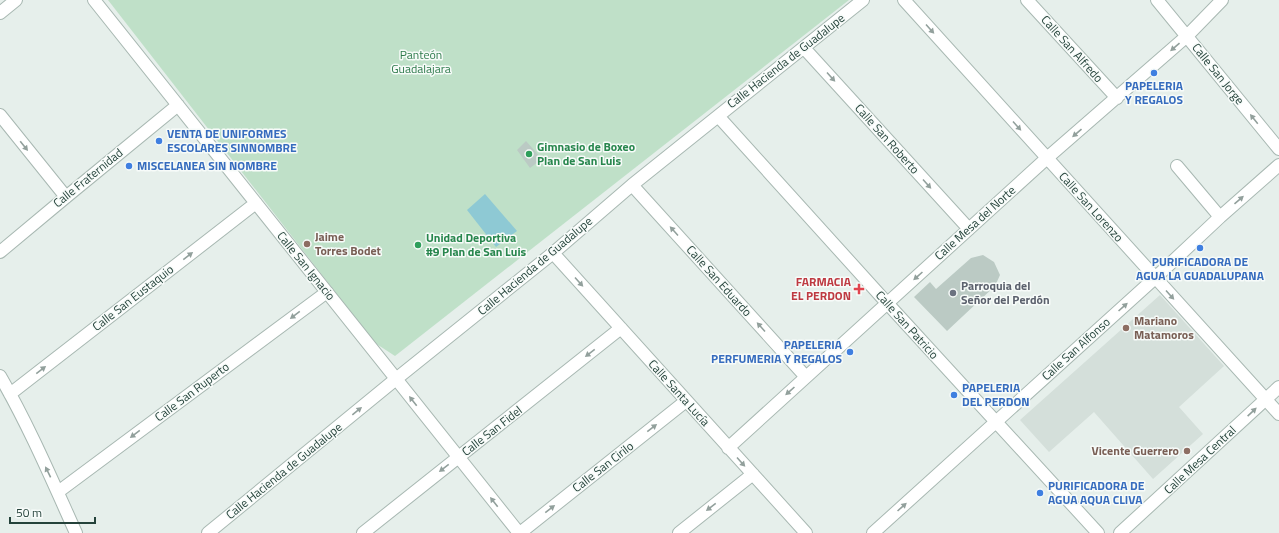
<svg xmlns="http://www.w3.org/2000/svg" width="1279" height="533" font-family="'Titillium Web',sans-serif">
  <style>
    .built { fill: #d4dfda }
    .green { fill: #bfe0c8 }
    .water { fill: #8ec9d4 }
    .building { fill: #bbcac4 }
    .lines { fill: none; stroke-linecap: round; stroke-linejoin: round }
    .minor-casing { stroke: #a8b8b2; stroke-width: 14 }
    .minor { stroke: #fff; stroke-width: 12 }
    .oneway { fill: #92a09c }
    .shop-dot { fill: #3f7fe0; stroke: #f7fbf9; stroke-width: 1.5 }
    .leisure-dot { fill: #2e9e5b; stroke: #f7fbf9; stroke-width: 1.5 }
    .education-dot { fill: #8d6e63; stroke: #f7fbf9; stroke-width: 1.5 }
    .health-dot { fill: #e0444e; stroke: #f7fbf9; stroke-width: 1.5 }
    .worship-dot { fill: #6b7280; stroke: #f7fbf9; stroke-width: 1.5 }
    .labels { text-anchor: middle; stroke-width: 3; stroke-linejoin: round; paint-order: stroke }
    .street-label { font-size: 12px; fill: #24423a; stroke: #f7fbf9 }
    .park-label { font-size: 12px; fill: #2d7a4b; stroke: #f7fbf9 }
    .shop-label { font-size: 12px; font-weight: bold; fill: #366cbe; stroke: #f7fbf9; text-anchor: start }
    .leisure-label { font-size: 12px; font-weight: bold; fill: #27864d; stroke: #f7fbf9; text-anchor: start }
    .education-label { font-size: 12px; font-weight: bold; fill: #785e54; stroke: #f7fbf9; text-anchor: start }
    .health-label { font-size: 12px; font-weight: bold; fill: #be3a42; stroke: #f7fbf9; text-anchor: end }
    .worship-label { font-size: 12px; font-weight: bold; fill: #5b616d; stroke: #f7fbf9; text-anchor: start }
  </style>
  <rect width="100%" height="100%" fill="#e6efeb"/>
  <path class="built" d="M1160,295L1224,366L1179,407L1203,434L1153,479L1094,412L1049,452L1020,420Z"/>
  <path class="green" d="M108,0H849L395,356L375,343Z"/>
  <path class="water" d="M485,194L517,231L496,247L467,210Z"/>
  <path class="building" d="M526,141L542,159L530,168L517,150Z
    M983,255L994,262L1000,275L995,286L947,331L914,297L930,282L936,289L971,258Z"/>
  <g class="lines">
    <g class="minor-casing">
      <path id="minor" d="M94,0L519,533
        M904,0L1279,414
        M1027,0L1117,98
        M1157,0L1279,149
        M0,13L16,0
        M804,48L969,229
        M0,115L66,197
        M718,116L887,303L1098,533
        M1177,166L1220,217
        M632,185L806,377
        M0,252L66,197L178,105
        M553,253L806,533
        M0,376C29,426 52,480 76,533
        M10,394L256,203
        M728,448L1047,158L1187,36L1222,0
        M58,492L327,292
        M208,533L396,379L553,253L632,185L863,0
        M363,533L621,328
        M520,533L686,401
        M679,533L753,474
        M873,533L1155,278L1220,217L1279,165
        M1120,533L1279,387"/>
    </g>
    <use href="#minor" class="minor"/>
  </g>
  <defs><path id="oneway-solid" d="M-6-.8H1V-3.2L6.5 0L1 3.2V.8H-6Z"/></defs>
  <g class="oneway">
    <use href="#oneway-solid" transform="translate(930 29) rotate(48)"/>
    <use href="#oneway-solid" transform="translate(1175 47) rotate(139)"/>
    <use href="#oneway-solid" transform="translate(831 77) rotate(48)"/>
    <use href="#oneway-solid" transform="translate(1254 119) rotate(-129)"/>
    <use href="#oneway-solid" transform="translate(1017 126) rotate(48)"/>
    <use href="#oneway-solid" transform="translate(1077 133) rotate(139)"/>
    <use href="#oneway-solid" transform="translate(24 146) rotate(51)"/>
    <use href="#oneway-solid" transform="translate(927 184) rotate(48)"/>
    <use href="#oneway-solid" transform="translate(1239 200) rotate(-41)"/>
    <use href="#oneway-solid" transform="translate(674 231) rotate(-132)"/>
    <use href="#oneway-solid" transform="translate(188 256) rotate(-38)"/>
    <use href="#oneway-solid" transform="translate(918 276) rotate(138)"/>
    <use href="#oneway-solid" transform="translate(579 282) rotate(48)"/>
    <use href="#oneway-solid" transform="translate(1170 295) rotate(48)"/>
    <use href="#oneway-solid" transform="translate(1123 307) rotate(-42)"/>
    <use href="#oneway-solid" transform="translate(295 315) rotate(143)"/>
    <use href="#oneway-solid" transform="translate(761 327) rotate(-132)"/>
    <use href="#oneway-solid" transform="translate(590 353) rotate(142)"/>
    <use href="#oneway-solid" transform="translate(41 370) rotate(-38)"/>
    <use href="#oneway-solid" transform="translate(790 391) rotate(138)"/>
    <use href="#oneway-solid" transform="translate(413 401) rotate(-128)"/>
    <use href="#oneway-solid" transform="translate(357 411) rotate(-39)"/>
    <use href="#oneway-solid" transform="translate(1252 412) rotate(-43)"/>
    <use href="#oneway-solid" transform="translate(652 428) rotate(-38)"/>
    <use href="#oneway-solid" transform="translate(135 434) rotate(143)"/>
    <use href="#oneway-solid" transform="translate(741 462) rotate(48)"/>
    <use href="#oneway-solid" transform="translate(444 468) rotate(142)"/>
    <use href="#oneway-solid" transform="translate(48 472) rotate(-116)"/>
    <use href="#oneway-solid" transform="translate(494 502) rotate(-128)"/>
    <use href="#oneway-solid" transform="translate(711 507) rotate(142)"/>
    <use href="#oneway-solid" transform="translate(902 507) rotate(-42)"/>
    <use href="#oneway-solid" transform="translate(550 509) rotate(-38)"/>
  </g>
  <g class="shop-dot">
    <circle cx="1154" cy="73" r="4"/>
    <circle cx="159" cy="141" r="4"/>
    <circle cx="129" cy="166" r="4"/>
    <circle cx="1200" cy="248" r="4"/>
    <circle cx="850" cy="352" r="4"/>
    <circle cx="954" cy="395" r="4"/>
    <circle cx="1040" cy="493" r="4"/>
  </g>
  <g class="leisure-dot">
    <circle cx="529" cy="154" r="4"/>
    <circle cx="418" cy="245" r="4"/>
  </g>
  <g class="education-dot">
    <circle cx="307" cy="244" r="4"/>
    <circle cx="1126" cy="328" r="4"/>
    <circle cx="1187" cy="451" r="4"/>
  </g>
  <path class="health-dot" d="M857 283h4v4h4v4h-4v4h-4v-4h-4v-4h4z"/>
  <circle class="worship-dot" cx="953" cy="293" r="4"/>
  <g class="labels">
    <g class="street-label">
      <text transform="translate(1072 49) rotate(48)" y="4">Calle San Alfredo</text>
      <text transform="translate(786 61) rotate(-38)" y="4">Calle Hacienda de Guadalupe</text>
      <text transform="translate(1218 74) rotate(51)" y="4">Calle San Jorge</text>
      <text transform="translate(887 139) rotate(48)" y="4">Calle San Roberto</text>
      <text transform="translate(88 178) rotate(-39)" y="4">Calle Fraternidad</text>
      <text transform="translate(1091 207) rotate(48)" y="4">Calle San Lorenzo</text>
      <text transform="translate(975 223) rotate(-42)" y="4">Calle Mesa del Norte</text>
      <text transform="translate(306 266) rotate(51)" y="4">Calle San Ignacio</text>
      <text transform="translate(535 266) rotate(-40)" y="4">Calle Hacienda de Guadalupe</text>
      <text transform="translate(719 281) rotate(48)" y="4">Calle San Eduardo</text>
      <text transform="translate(133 298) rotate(-38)" y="4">Calle San Eustaquio</text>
      <text transform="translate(907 325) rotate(48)" y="4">Calle San Patricio</text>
      <text transform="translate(1076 349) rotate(-42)" y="4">Calle San Alfonso</text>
      <text transform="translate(192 392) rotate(-37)" y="4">Calle San Ruperto</text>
      <text transform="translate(679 393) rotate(48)" y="4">Calle Santa Lucía</text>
      <text transform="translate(492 431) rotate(-38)" y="4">Calle San Fidel</text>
      <text transform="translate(1200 460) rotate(-43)" y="4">Calle Mesa Central</text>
      <text transform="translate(603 467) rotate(-38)" y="4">Calle San Cirilo</text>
      <text transform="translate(284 471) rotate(-39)" y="4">Calle Hacienda de Guadalupe</text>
    </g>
    <g class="park-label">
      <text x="421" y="59">Panteón<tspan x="421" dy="14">Guadalajara</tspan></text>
    </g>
    <g class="shop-label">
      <text x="1154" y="90" text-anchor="middle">PAPELERIA<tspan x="1154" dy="14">Y REGALOS</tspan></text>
      <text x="167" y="138">VENTA DE UNIFORMES<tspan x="167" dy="14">ESCOLARES SINNOMBRE</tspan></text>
      <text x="137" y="170">MISCELANEA SIN NOMBRE</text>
      <text x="1200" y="266" text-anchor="middle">PURIFICADORA DE<tspan x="1200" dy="14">AGUA LA GUADALUPANA</tspan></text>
      <text x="842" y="349" text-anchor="end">PAPELERIA<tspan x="842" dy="14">PERFUMERIA Y REGALOS</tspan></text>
      <text x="962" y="392">PAPELERIA<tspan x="962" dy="14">DEL PERDON</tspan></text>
      <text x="1048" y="490">PURIFICADORA DE<tspan x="1048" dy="14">AGUA AQUA CLIVA</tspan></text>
    </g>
    <g class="leisure-label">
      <text x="537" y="151">Gimnasio de Boxeo<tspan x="537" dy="14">Plan de San Luis</tspan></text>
      <text x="426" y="242">Unidad Deportiva<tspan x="426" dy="14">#9 Plan de San Luis</tspan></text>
    </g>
    <g class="education-label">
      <text x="315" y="241">Jaime<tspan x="315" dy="14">Torres Bodet</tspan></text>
      <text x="1134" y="325">Mariano<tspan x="1134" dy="14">Matamoros</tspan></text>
      <text x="1179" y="455" text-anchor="end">Vicente Guerrero</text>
    </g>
    <g class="health-label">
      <text x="851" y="286">FARMACIA<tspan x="851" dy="14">EL PERDON</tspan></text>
    </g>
    <g class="worship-label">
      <text x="961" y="290">Parroquia del<tspan x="961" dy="14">Señor del Perdón</tspan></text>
    </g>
  </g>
  <path d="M10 517v6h85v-6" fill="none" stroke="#24423a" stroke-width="2"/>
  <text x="16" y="517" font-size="12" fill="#24423a" stroke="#f7fbf9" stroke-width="3" paint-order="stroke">50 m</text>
</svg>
